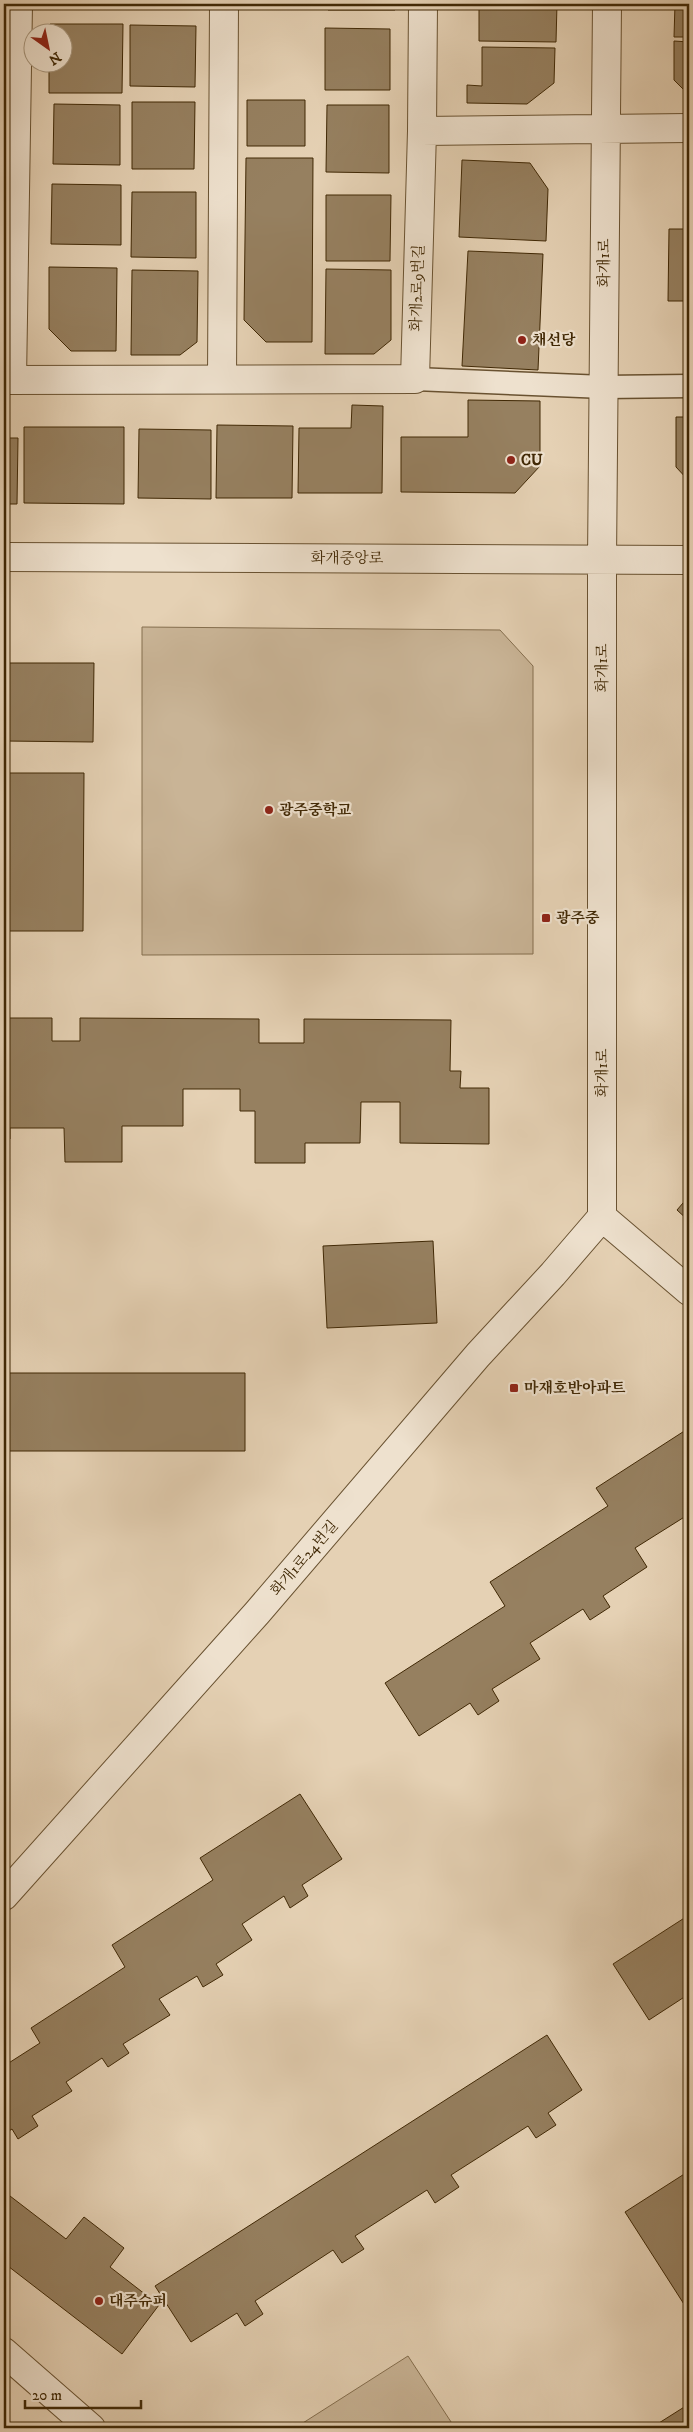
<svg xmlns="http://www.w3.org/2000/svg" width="693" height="2432" font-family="'IM FELL DW Pica','Noto Serif KR',serif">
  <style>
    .green { fill: #c9b496; stroke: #846e4e }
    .building { fill: #968060; stroke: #402805 }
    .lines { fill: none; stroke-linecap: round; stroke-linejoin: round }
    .pedestrian-casing { stroke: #695231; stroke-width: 25 }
    .minor-casing { stroke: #695231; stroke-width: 30 }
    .tertiary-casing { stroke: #695231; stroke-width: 30 }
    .pedestrian { stroke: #eee1ce; stroke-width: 22 }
    .minor { stroke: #eee1ce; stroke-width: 28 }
    .tertiary { stroke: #eee1ce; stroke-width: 28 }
    .poi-dot { fill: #8f2418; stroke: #eee1ce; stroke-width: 2 }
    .labels { text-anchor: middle; stroke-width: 4.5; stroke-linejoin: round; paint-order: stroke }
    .street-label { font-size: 15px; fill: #402805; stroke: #eee1ce }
    .poi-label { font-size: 15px; font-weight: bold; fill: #402805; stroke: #eee1ce; text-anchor: start }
  </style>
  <rect width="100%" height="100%" fill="#e5d1b4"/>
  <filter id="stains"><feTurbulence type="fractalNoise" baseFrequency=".004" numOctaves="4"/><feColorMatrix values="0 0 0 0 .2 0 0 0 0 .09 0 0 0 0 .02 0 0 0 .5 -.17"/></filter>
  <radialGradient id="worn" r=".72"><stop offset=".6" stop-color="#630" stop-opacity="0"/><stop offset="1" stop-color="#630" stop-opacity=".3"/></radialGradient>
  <path class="green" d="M142,627L500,630L533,666V954L142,955Z
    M408,2356L455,2428H295Z"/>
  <path class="building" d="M133,4H201V6H133Z
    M328,4H395V10H328Z
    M479,4H557L556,42L479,41Z
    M675,4H689V37H674Z
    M50,24H123L122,93H49V62H62V32H50Z
    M130,25L196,26L195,87L130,86Z
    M325,28L390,29V90H325Z
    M674,41L689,42V95L674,80Z
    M482,47L555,48L554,83L527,104L467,103V85L482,86Z
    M247,100H305V146H247Z
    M132,102H195L194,169H132Z
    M54,104L120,105V165L53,164Z
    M327,105H389V173L326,172Z
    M246,158H313L312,342H266L244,320Z
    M462,160L530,163L548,189L546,241L459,237Z
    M52,184L121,185V245L51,244Z
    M132,192H196V258L131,257Z
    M326,195H391L390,261H326Z
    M669,229H689V301H668Z
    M468,251L543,254L538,370L462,366Z
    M49,267L117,268L116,351H71L49,329Z
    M326,269L391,270V340L374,354H325Z
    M132,270L198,271L197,342L180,355H131Z
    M468,400L540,401V466L515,493L401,492V437H468Z
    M352,405L383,406L382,493H298L299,428H351Z
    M676,417H689V481L676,467Z
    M217,425L293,426L292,498H216Z
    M24,427H124V504L24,503Z
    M139,429L211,430V499L138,498Z
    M4,438H18L17,504H4Z
    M4,663H94L93,742L5,741Z
    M4,773H84L83,931H4Z
    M4,1018H52V1041H80V1018L259,1019V1043H304V1019L451,1020L450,1071H461L460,1088H489V1144L400,1143V1102H361L360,1143H305V1163H255V1111H240V1089H183V1126H122V1162H65L64,1128H10V1139H4Z
    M689,1196V1221L677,1210Z
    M433,1241L437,1323L327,1328L323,1246Z
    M4,1373H245V1451H4Z
    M689,1428V1520L686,1516L635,1548L647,1567L603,1596L610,1607L590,1620L583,1609L530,1643L540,1659L492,1689L499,1701L478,1715L470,1703L419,1736L385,1683L505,1606L490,1582L608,1506L596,1488Z
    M300,1794L342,1859L302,1885L308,1896L290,1908L284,1896L242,1924L252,1940L216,1964L223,1975L203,1987L197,1976L159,1999L170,2015L123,2044L129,2053L108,2067L102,2058L66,2082L72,2091L32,2116L38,2126L18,2139L12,2129L4,2134V2066L40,2043L31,2028L125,1967L112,1945L213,1880L200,1858Z
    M689,1915V1994L649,2020L613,1964Z
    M547,2035L582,2090L548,2113L556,2125L536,2138L528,2126L451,2175L459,2187L435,2203L427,2190L355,2236L364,2249L342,2263L333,2250L255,2301L263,2314L245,2326L237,2313L191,2342L155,2286Z
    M689,2171V2312L625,2212Z
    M10,2196L66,2239L84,2217L124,2248L110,2267L159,2305L122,2354L4,2263V2204Z
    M689,2404V2428H651Z"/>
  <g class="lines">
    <g class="pedestrian-casing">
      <path id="pedestrian" d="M415,379L604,387L689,386"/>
    </g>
    <g class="minor-casing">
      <path id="minor" d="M607,4L602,561V1217L689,1291
        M422,131L689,128
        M222,379L224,4
        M4,380L415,379L422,131L423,4
        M12,380L18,4
        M4,557L689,560
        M4,1896L257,1613L478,1355L553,1274L602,1217"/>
    </g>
    <g class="tertiary-casing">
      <path id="tertiary" d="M4,2352L91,2428"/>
    </g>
    <use href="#pedestrian" class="pedestrian"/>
    <use href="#minor" class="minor"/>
    <use href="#tertiary" class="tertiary"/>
  </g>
  <g class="poi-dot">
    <circle cx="522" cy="340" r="5"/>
    <circle cx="511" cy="460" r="5"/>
    <circle cx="269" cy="810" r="5"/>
    <rect x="541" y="913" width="10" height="10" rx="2.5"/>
    <rect x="509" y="1383" width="10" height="10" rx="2.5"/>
    <circle cx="99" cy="2301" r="5"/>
  </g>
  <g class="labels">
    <g class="street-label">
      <text transform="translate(604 263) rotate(-90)" y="5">화개1로</text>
      <text transform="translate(417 288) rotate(-88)" y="5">화개2로9번길</text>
      <text x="347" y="563">화개중앙로</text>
      <text transform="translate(602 668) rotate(-90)" y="5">화개1로</text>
      <text transform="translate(602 1073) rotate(-90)" y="5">화개1로</text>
      <text transform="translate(304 1558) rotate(-49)" y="5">화개1로24번길</text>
    </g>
    <g class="poi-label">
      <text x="532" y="345">채선당</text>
      <text x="521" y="465">CU</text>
      <text x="279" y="815">광주중학교</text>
      <text x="556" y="923">광주중</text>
      <text x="524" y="1393">마재호반아파트</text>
      <text x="109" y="2306">대주슈퍼</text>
    </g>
  </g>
  <rect width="693" height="2432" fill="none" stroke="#e5d1b4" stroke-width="20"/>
  <rect x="5" y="5" width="683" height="2422" fill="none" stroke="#402805" stroke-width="2.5"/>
  <rect x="10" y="10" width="673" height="2412" fill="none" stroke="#402805"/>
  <g transform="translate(48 48) rotate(147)"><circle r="24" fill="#eee1ce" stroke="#a8977e"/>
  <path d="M0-4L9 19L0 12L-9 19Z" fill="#8f2418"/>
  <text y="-8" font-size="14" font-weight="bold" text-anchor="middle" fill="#402805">N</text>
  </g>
  <path d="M25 2400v8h116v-8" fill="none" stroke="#402805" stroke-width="2.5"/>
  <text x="32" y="2400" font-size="15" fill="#402805" stroke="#eee1ce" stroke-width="4" paint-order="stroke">20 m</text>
  <rect width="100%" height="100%" filter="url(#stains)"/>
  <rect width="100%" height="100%" fill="url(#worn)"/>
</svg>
